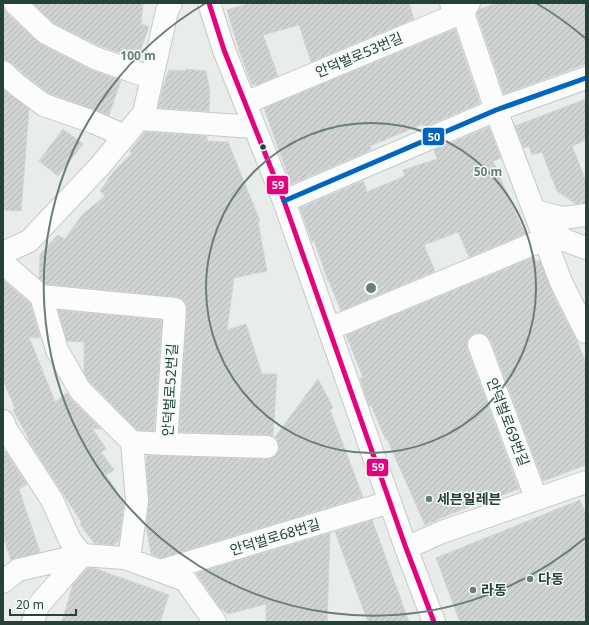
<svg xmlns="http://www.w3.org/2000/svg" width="589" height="625" font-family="'Noto Sans','Noto Sans KR',sans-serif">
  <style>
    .building { fill: url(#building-hatch); stroke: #d1d6d4 }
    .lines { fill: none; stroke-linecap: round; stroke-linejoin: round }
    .minor-casing { stroke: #c5cac8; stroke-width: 24 }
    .minor { stroke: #fcfcfc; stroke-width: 22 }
    .bus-1-casing { stroke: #f7fbf9; stroke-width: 8 }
    .bus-2-casing { stroke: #f7fbf9; stroke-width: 8 }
    .bus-1 { stroke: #e5007d; stroke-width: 5 }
    .bus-2 { stroke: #0065bd; stroke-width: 5 }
    .ring { fill: none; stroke: #697e78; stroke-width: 2 }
    .bus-dot { fill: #24423a; stroke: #f7fbf9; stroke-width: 1.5 }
    .poi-dot { fill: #697e78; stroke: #f7fbf9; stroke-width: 1.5 }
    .labels { text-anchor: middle; stroke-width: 3; stroke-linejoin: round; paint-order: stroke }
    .street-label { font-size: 14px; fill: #24423a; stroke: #f7fbf9 }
    .poi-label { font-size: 14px; font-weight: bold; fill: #24423a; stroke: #f7fbf9; text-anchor: start }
    .centre { fill: #697e78; stroke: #f7fbf9; stroke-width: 2 }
    .ring-label { font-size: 12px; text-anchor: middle; font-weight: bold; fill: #697e78; stroke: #f7fbf9; stroke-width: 3; stroke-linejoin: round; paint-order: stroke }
    .line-badge { stroke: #f7fbf9; stroke-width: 1.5 }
    .badge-label { font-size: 11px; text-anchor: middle; font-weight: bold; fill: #fff }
  </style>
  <defs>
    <pattern id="building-hatch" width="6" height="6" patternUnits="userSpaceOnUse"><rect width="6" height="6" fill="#cfd4d2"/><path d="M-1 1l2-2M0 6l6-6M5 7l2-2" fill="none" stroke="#b2b7b5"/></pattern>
  </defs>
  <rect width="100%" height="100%" fill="#e8edeb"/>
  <path class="building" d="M33,3H143L141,24L149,27L137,59L100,46L53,23Z
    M250,3H409L414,19L311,62L299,25L263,35L278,76L257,85L256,84L252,85L240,53L227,10Z
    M498,3H586V64L504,94L477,14L480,9Z
    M3,6L6,12L40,44L89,69L121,80L109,115L50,94L25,75L12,63L3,60Z
    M455,29L480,103L424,127L423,124L370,146L371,150L291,184L264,108Z
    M186,69L206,71L210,93L209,111L158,108L163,87L169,70L186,71Z
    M3,89L29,109L21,211L3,210Z
    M586,99V140L572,146L586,181V203L576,204L557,191L542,152L532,155L529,146L524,148L515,126Z
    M489,127L501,158L493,161L525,234L469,257L458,232L424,245L435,271L341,311L329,281H328L314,240L312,242L300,208L363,181L367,192L405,176L403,170L437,159L434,150Z
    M63,129L83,144L58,176L39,161Z
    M145,132L207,136V141L228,142L260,221L258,222L267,271L234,278L227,330L246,324L262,374H277L273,436L267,435L179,432L187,310L186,303L182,299L176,297L46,284L39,278L40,254L58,235L65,239L82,215L105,196L100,191L114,171L132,153L130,151Z
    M534,257L536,262L540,260L554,297L577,341L586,363V465L543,481L491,341L487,336L481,333H474L470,337L467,343V349L519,489L477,504V503L425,525L387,439L386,440L371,405L369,406L360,378L363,377L346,335Z
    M3,280L30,303L40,338L29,337L55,402L67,393L71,399L101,429L92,428L106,449L101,452L114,470L106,475L124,502L119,541L114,545L94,543L80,524L82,523L28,440L29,439L13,410L15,408L3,380Z
    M58,310L162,320L154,431L137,430L90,382L84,373V342L67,341Z
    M318,379L333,408L330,410L363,497L161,558L151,554L146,526L149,500L146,465L147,455L267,459L273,458L277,454L279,448L278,441L275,437Z
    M3,451H5L27,484L19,489L40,552L11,560L3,536Z
    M580,500L586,514V622H460L436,558Z
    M372,520L375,528L409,622H368L335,532Z
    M330,533L327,622H266V604L228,614L220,608L196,573Z
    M87,568H94L169,595L160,622H62L73,584Z"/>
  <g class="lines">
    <g class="minor-casing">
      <path id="minor" d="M15,3L46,33L95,58L152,78
        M209,3L224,50L284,201L406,548L434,622
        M451,3L460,4L496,110L561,282L586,332
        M3,72L17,85L44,105L93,122L125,136
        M245,103L463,12L469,3
        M139,119L254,127
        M284,201L496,110L586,78
        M535,211L562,218L586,215
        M539,216L564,240L586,248
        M3,253L29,241L99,167L144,113L167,11L171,3
        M3,263L41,296L57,350L80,390L132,442L166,444L175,309L41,296
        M329,329L545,239
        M479,345L536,498
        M3,421L6,429L52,500L70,540L82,555
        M166,444L267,447
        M406,548L442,532L586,482
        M129,559L137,501L132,442
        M160,571L390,502
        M3,582L18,570L82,555L125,558L185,580L215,622
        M33,622L38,606L82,555"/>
    </g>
    <use href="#minor" class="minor"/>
    <g class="bus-1-casing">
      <path id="bus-1" d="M209,3L224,50L284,201L406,548L434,622"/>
    </g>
    <g class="bus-2-casing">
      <path id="bus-2" d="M284,201L496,110L586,78"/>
    </g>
    <use href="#bus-1" class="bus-1"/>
    <use href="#bus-2" class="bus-2"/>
  </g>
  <g class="ring">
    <circle cx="371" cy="288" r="165"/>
    <path d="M585 538A329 329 0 1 1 206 3M536 3A329 329 0 0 1 585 38"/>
  </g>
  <circle class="bus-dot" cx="263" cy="147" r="3.5"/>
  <g class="poi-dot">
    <circle cx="429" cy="499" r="4"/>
    <circle cx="530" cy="579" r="4"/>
    <circle cx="473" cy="590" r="4"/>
  </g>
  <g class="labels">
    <g class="street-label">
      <text transform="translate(359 55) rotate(-23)" y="5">안덕벌로53번길</text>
      <text transform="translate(170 390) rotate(-87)" y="5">안덕벌로52번길</text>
      <text transform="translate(508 422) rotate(69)" y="5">안덕벌로69번길</text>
      <text transform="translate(275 537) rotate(-17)" y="5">안덕벌로68번길</text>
    </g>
    <g class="poi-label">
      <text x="437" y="504">세븐일레븐</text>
      <text x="538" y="584">다동</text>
      <text x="481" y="595">라동</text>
    </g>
  </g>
  <circle cx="371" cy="288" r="6" class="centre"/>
  <g class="ring-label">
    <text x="138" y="60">100 m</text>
    <text x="488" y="176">50 m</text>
  </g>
  <g class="line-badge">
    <rect x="422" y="127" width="23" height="19" rx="4" fill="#0065bd"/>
    <rect x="266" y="175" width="23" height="20" rx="4" fill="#e5007d"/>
    <rect x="366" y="458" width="23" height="19" rx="4" fill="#e5007d"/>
  </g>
  <g class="badge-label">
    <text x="434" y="141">50</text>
    <text x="278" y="189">59</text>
    <text x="378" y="471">59</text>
  </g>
  <rect width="589" height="625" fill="none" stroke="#24423a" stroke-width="8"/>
  <path d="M10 609v6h66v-6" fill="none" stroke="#24423a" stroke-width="2"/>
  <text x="16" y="609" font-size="12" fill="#24423a" stroke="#f7fbf9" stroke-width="3" paint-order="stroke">20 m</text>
</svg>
